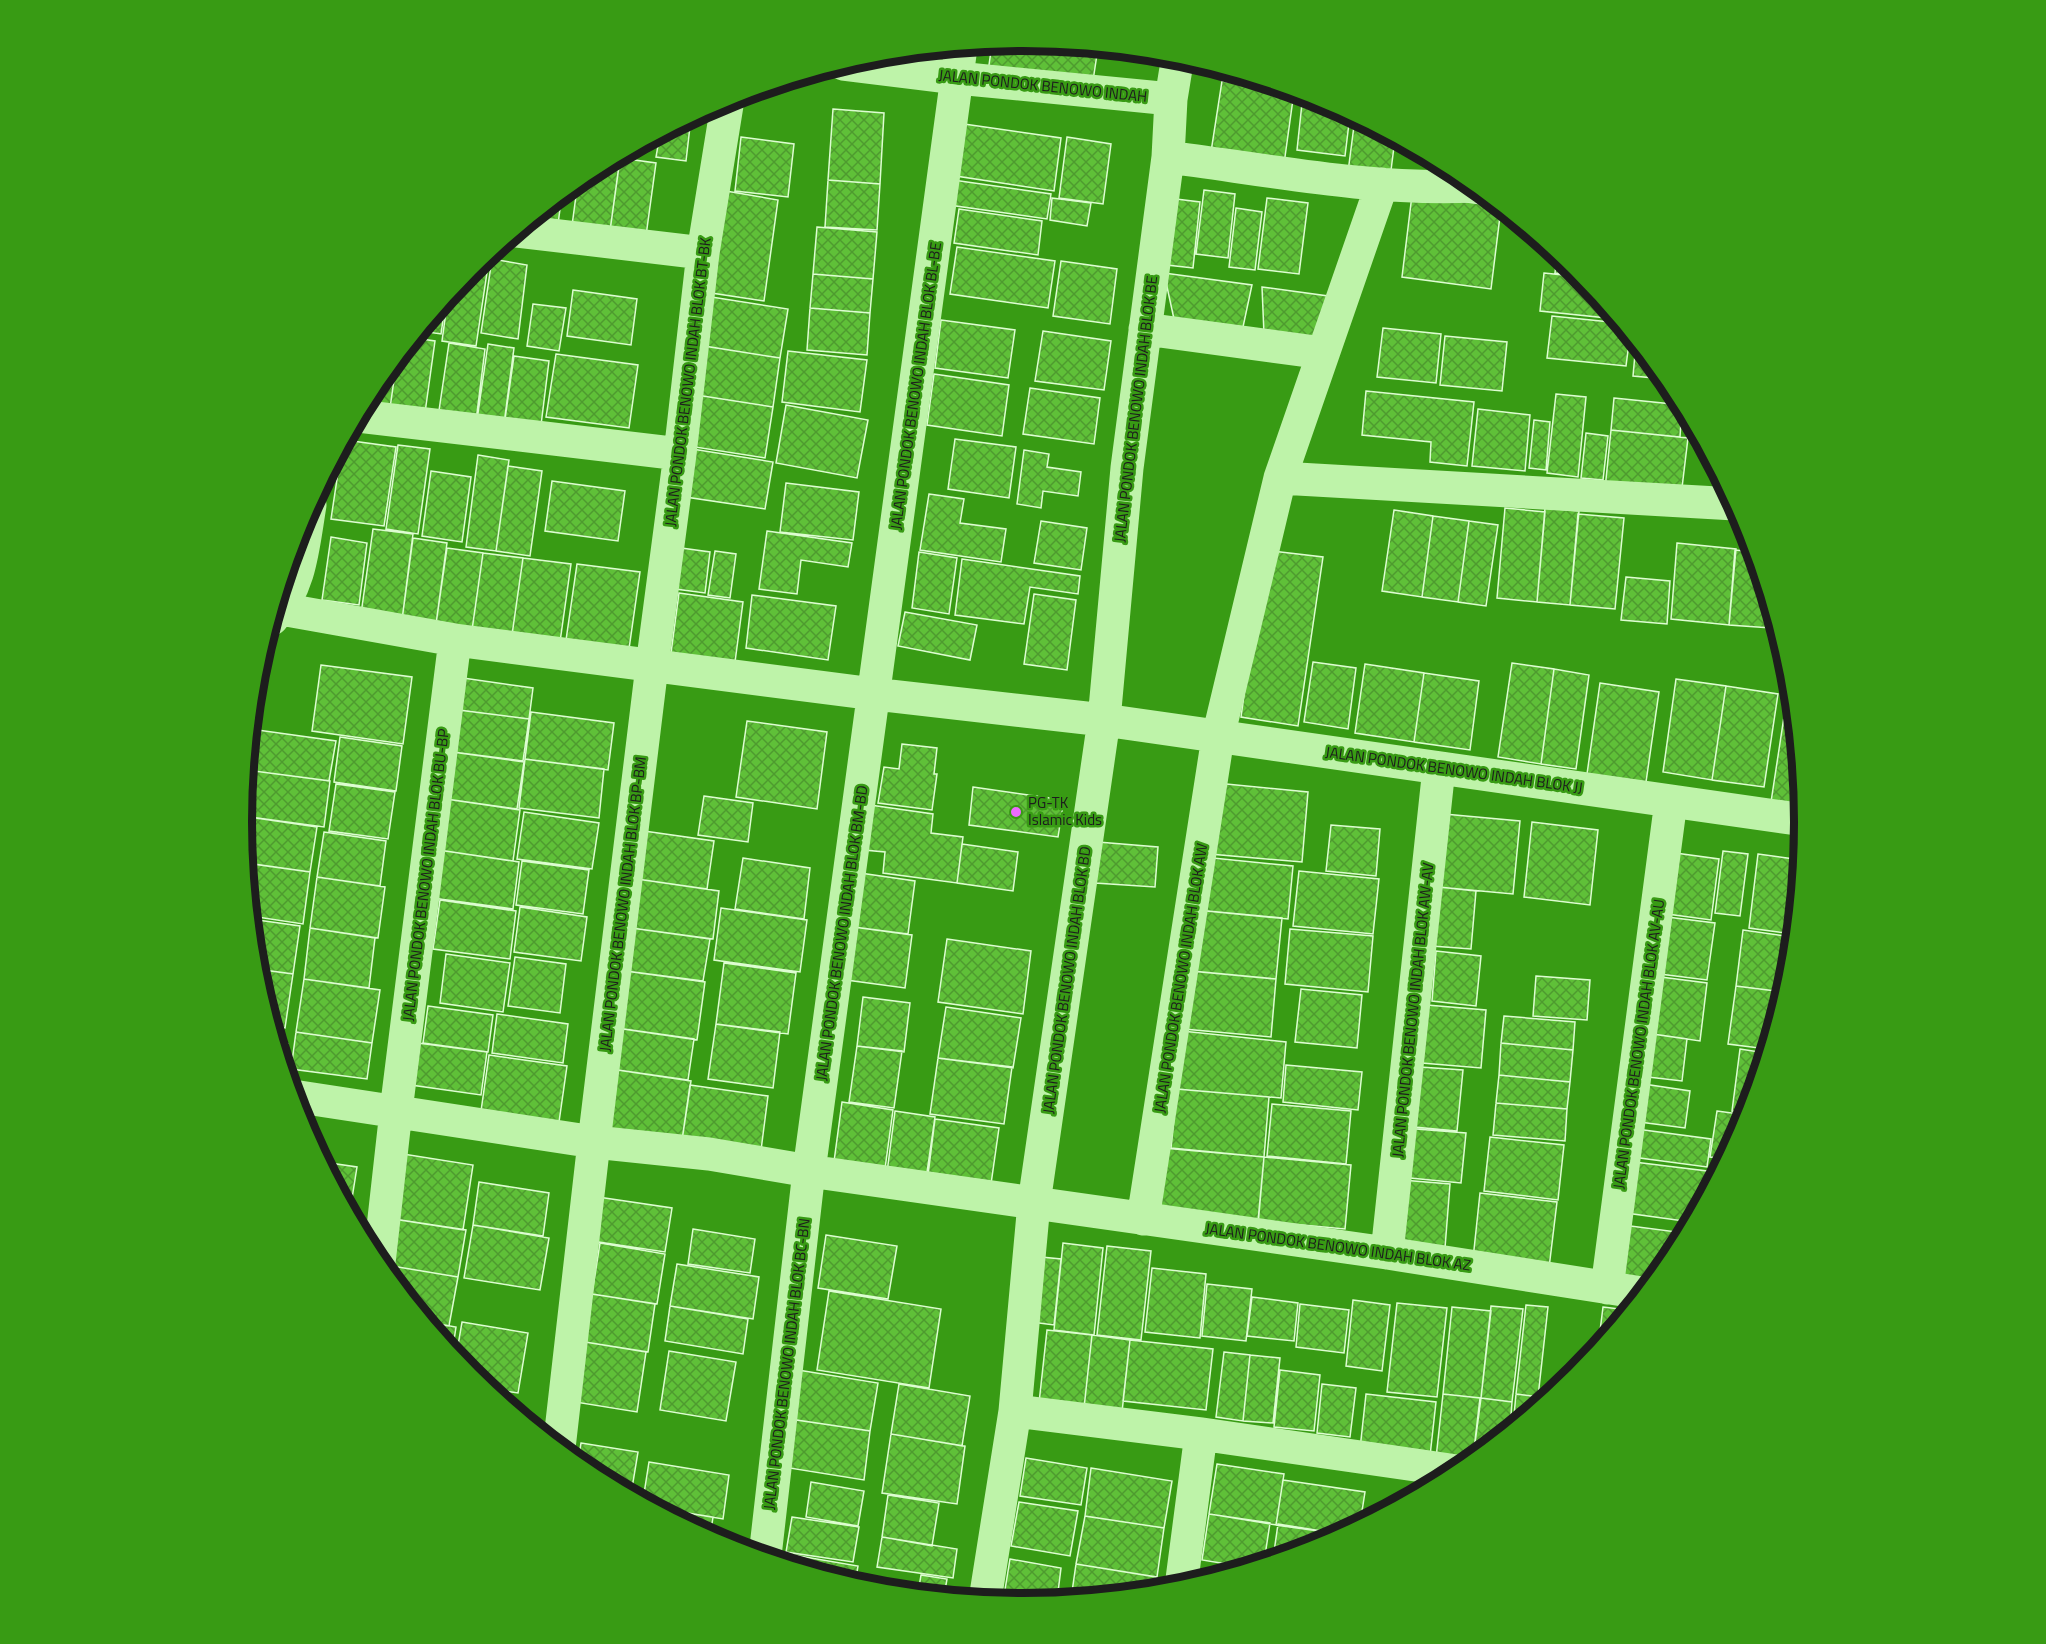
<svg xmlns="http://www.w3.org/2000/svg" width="2046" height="1644" font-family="'Titillium Web',sans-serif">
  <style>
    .building { fill: url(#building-cross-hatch); stroke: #ddfdd1; stroke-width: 1.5 }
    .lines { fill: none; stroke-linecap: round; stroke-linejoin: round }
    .minor { stroke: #bef3a9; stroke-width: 33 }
    .poi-dot { fill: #ed6bff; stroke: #389b14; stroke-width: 2 }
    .labels { text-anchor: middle; stroke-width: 5; stroke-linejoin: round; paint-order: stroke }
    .street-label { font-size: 15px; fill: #1d1d1d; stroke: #389b14 }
    .poi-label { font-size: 15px; fill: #1d1d1d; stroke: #389b14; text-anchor: start }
    .rim { fill: none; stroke: #1d1d1d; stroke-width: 8 }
  </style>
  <defs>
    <pattern id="building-cross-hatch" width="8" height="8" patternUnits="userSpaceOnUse" patternTransform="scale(1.5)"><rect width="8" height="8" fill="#5fc038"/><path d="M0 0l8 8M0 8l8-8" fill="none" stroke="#4e9b2f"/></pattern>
  </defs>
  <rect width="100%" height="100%" fill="#389b14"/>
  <path class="building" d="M1023,41L1098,48L1092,87L988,72L992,44Z
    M1222,81L1294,92L1284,164L1211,152Z
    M1303,94L1322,100L1350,115L1345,156L1297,150Z
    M833,109L884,113L880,184L828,180Z
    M691,118L686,161L656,157L660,134Z
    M1355,118L1395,139L1390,178L1348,172Z
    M964,124L1061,138L1054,191L956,176Z
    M741,137L794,144L788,197L735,191Z
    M1067,137L1111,144L1103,204L1059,198Z
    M615,158L620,159L609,238L571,233L578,181L589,172Z
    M620,158L656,163L645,243L609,238Z
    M946,179L1051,194L1047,219L942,204Z
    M828,180L880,184L877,230L825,227Z
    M720,190L778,200L764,301L705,292Z
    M1204,190L1235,194L1228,258L1196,254Z
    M562,194L558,224L533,218Z
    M1412,195L1498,206L1501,208L1491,289L1402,277Z
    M1052,198L1091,203L1087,226L1050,220Z
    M1267,198L1308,203L1299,274L1258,269Z
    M1176,199L1200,202L1193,268L1167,265Z
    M1236,208L1262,212L1255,270L1229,267Z
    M959,209L1042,221L1038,255L954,243Z
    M817,227L877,232L873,279L813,274Z
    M957,247L1055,261L1048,308L950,294Z
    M1557,255L1576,270L1581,275L1555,273Z
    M484,258L489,259L476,346L442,341L448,297L471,269Z
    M492,259L527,265L518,339L481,333Z
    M1061,261L1117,269L1110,324L1053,316Z
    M1164,273L1252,285L1243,327L1174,319Z
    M1544,273L1582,277L1617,319L1540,311Z
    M813,274L873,279L870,313L810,308Z
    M1262,287L1328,296L1321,342L1264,334Z
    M573,290L637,299L631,345L567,336Z
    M705,296L788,309L780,358L698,345Z
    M446,299L441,334L420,331Z
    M533,304L566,308L559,351L527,346Z
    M810,308L870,313L867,355L807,350Z
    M1552,316L1620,323L1630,335L1626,366L1547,358Z
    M941,320L1015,330L1008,378L935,368Z
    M1383,328L1441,334L1436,383L1377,377Z
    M1043,331L1111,341L1104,390L1035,381Z
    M1445,336L1507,342L1502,391L1440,385Z
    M414,338L435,341L424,420L389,415L397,359Z
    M449,343L485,349L475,429L437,424Z
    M1636,343L1666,379L1633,376Z
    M488,344L514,348L504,424L477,420Z
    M698,345L780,358L773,407L690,394Z
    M788,351L867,360L860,412L782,402Z
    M556,354L638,365L629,428L546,417Z
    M514,356L549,361L541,425L505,419Z
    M397,359L389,415L361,411L373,388Z
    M934,374L1009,385L1002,436L927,425Z
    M1030,388L1100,398L1094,444L1023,434Z
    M1366,391L1474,402L1467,466L1430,462L1431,442L1362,435Z
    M690,394L773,407L765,458L682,445Z
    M1556,394L1586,397L1578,477L1547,473Z
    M1614,398L1682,405L1680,437L1611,430Z
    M786,405L868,420L857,478L776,463Z
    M1478,409L1530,415L1525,471L1472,466Z
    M1534,420L1550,422L1546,470L1529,468Z
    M1611,430L1688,438L1681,496L1605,489Z
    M1586,433L1608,436L1603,480L1581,478Z
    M955,439L1016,447L1009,498L948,489Z
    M345,440L396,447L384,526L331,519L342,446Z
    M398,445L430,449L418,534L386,529Z
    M686,448L773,462L765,509L679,496Z
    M1024,450L1049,454L1047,467L1081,472L1078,496L1043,491L1041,508L1017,504Z
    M478,455L509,460L496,551L466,547Z
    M508,466L542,471L530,556L496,551Z
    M431,471L471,477L462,542L422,536Z
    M552,481L625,491L618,541L545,531Z
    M786,483L859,492L853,540L780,532Z
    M929,494L964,499L960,523L1006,529L1001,562L920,550Z
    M1505,508L1545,512L1537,602L1497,598Z
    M1545,508L1579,511L1570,605L1537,602Z
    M1394,510L1433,516L1422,597L1382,591Z
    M1578,514L1624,518L1615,609L1570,605Z
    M1433,516L1469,521L1458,602L1422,597Z
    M1041,521L1087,528L1081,570L1034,563Z
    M1469,521L1498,525L1486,606L1458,602Z
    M373,529L413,534L402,620L361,614Z
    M767,531L852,543L848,567L801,560L797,594L759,589Z
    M331,537L367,543L359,605L322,600Z
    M413,538L447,543L436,624L402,620Z
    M1677,543L1736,549L1729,625L1671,619Z
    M674,547L710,552L705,593L668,588Z
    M447,548L483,553L472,630L436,624Z
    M1264,550L1323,557L1298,726L1241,717Z
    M1735,550L1754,552L1772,612L1771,628L1729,625Z
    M715,551L736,554L730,598L708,595Z
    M919,552L957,558L949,614L912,608Z
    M483,553L523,558L512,635L472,630Z
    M523,558L571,564L560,642L512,635Z
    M962,559L1080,576L1078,594L1030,587L1024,624L955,615Z
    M577,564L640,572L628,656L565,647Z
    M1626,577L1670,581L1667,624L1621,620Z
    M679,593L743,602L735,662L671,653Z
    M1034,594L1076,600L1067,670L1024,664Z
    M752,595L836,606L828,660L746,648Z
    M905,612L977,625L970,660L898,646Z
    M1313,662L1356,668L1348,729L1304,722Z
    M1512,663L1554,669L1541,764L1498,757Z
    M1365,664L1424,673L1414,742L1355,733Z
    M321,665L412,677L403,744L312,731Z
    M1554,669L1589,675L1576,769L1541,764Z
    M1424,673L1479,681L1470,750L1414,742Z
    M456,677L533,688L529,719L451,709Z
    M1676,679L1726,686L1712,780L1663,772Z
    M1600,683L1659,692L1646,782L1587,774Z
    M1726,686L1778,694L1764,787L1712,780Z
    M1787,697H1792L1803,807L1771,802Z
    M451,709L529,719L523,761L445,751Z
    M531,712L614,723L608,770L525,759Z
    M747,721L827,732L817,809L736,797Z
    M251,729L336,741L329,781L247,770Z
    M340,737L402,746L396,791L334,782Z
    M902,744L937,748L934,774H937L932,810L878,803L884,767L899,769Z
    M445,751L524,762L517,809L439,798Z
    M525,759L604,769L599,818L519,808Z
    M247,770L330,781L324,827L242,816Z
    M1216,783L1308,792L1302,862L1210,854Z
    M336,784L395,792L388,839L329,831Z
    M973,787L1064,800L1058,837L969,825Z
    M704,796L753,803L748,842L698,835Z
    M439,798L520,810L513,861L432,849Z
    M870,805L933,814L931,833L963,837L957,883L883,873L885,852L864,850Z
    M524,812L599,823L592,869L517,859Z
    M1444,814L1520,821L1513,894L1438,887Z
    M242,816L317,827L310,872L246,863Z
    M1532,822L1598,830L1590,905L1524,897Z
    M1331,825L1380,829L1376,876L1326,871Z
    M637,830L714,841L707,889L630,878Z
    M324,832L386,841L380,886L317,877Z
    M1098,842L1158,847L1155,887L1095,883Z
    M962,844L1018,852L1013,891L957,883Z
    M432,849L519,862L513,909L425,897Z
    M1723,851L1748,854L1740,916L1715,913Z
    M1668,852L1719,859L1711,920L1660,913Z
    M1758,854L1801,860L1793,934L1749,928Z
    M1203,857L1293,866L1288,919L1197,910Z
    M743,858L810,868L804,919L735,909Z
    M522,861L589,870L583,914L516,905Z
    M246,863L310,872L303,924L251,916Z
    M1299,871L1379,879L1373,934L1293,926Z
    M853,872L915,881L908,934L846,926Z
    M317,877L385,887L378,938L310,928Z
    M630,878L719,891L713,939L624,927Z
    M1438,887L1476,891L1471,949L1432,946Z
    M440,900L516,911L510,959L433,949Z
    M520,907L587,917L581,961L514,952Z
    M721,908L807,920L800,972L714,960Z
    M1197,910L1282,918L1276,979L1192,971Z
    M1659,916L1715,923L1707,980L1652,973Z
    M251,919L300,926L293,974L256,969Z
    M846,926L912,935L905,988L839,979Z
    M624,927L710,939L703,981L618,970Z
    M310,928L375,938L369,988L304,979Z
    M1290,929L1373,936L1368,992L1285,984Z
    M1743,930L1793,937L1789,975L1784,992L1736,986Z
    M947,939L1031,951L1023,1014L938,1002Z
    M1436,951L1481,956L1476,1006L1432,1001Z
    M446,954L510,963L503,1012L440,1003Z
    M515,957L566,964L560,1013L508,1006Z
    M724,963L796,973L788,1034L716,1024Z
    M256,969L293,974L285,1028L272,1026Z
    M618,970L705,982L697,1040L610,1027Z
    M1190,971L1276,979L1271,1037L1184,1029Z
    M1536,976L1590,980L1587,1020L1533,1016Z
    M1653,976L1707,983L1700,1041L1646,1033Z
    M304,979L380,990L372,1043L296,1032Z
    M1736,986L1784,992L1767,1049L1728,1044Z
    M1301,989L1362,995L1357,1048L1295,1042Z
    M863,997L910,1003L904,1052L857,1046Z
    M1415,1004L1486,1010L1481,1068L1410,1062Z
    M428,1006L493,1015L488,1052L423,1043Z
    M946,1007L1021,1018L1013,1068L938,1058Z
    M497,1014L568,1024L563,1063L492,1053Z
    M1504,1016L1575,1022L1573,1050L1501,1043Z
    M716,1024L780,1032L773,1088L708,1079Z
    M610,1027L694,1039L688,1080L604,1068Z
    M1182,1031L1286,1042L1281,1098L1177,1089Z
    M296,1032L372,1043L367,1079L291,1069Z
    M1646,1033L1687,1039L1682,1081L1640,1076Z
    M410,1042L487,1052L481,1095L404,1084Z
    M277,1043L288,1044L285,1069Z
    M1501,1043L1573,1050L1570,1082L1499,1075Z
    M857,1046L902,1051L894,1108L849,1102Z
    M1740,1049L1766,1053L1748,1113L1732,1111Z
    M489,1055L567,1066L558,1129L480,1118Z
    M938,1058L1012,1067L1004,1124L930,1114Z
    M1286,1065L1362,1072L1358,1110L1283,1102Z
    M1420,1067L1463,1070L1457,1131L1414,1127Z
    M604,1068L691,1081L681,1147L595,1135Z
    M1499,1075L1570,1082L1567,1109L1496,1103Z
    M1637,1083L1690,1091L1685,1128L1632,1121Z
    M690,1085L768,1096L760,1158L681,1147Z
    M1177,1089L1269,1097L1264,1157L1171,1148Z
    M842,1102L893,1110L884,1176L833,1169Z
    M1496,1103L1567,1109L1565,1141L1493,1135Z
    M1272,1104L1351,1111L1346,1164L1267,1156Z
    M895,1111L935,1117L925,1186L886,1180Z
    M1717,1111L1747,1115L1725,1159L1710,1157Z
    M935,1119L999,1128L990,1191L927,1183Z
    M1404,1128L1466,1133L1461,1183L1400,1177Z
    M1629,1128L1711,1139L1707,1167L1625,1156Z
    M1490,1137L1564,1145L1558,1200L1484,1191Z
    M1163,1148L1264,1157L1258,1225L1156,1216Z
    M403,1154L473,1165L463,1230L394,1219Z
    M1264,1157L1351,1165L1345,1229L1258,1221Z
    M1626,1161L1707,1171L1704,1198L1691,1222L1619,1212Z
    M1716,1161L1723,1162L1713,1180Z
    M323,1162L357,1167L350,1211H349Z
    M1402,1180L1450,1184L1445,1248L1396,1243Z
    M479,1182L549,1193L543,1236L473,1225Z
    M1480,1193L1557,1202L1549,1268L1473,1259Z
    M598,1197L672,1208L665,1252L592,1241Z
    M394,1219L466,1230L458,1277L386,1265Z
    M1615,1224L1685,1233L1673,1256L1650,1284L1609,1278Z
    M473,1225L549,1238L540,1290L464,1278Z
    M693,1229L755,1239L750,1273L688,1264Z
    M826,1235L897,1246L888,1299L818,1288Z
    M600,1243L665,1254L657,1304L592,1294Z
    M1063,1243L1103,1248L1094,1335L1054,1330Z
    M1107,1246L1151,1251L1141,1340L1097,1335Z
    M1031,1256L1061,1259L1054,1325L1024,1321Z
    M677,1264L759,1277L753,1319L670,1306Z
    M386,1265L458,1277L449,1326L428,1323L385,1271Z
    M1152,1268L1206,1274L1200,1338L1145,1332Z
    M1207,1284L1252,1289L1246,1341L1202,1336Z
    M829,1291L941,1309L929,1388L817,1370Z
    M592,1294L655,1304L648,1352L585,1342Z
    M1252,1297L1298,1303L1294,1341L1247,1336Z
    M1353,1300L1390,1305L1382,1371L1346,1366Z
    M1397,1303L1447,1308L1437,1397L1387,1392Z
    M1300,1304L1349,1310L1344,1353L1296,1347Z
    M1526,1305L1548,1307L1538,1397L1516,1394Z
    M670,1306L748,1319L743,1354L665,1341Z
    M1491,1306L1523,1309L1512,1402L1481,1398Z
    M1452,1307L1491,1311L1481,1398L1443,1394Z
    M1603,1307L1628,1310L1598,1347Z
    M428,1322L456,1327L452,1353Z
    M462,1322L528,1333L518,1393L487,1388L470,1374L456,1357Z
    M1047,1330L1092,1335L1084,1408L1039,1403Z
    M1092,1335L1130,1340L1122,1412L1084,1408Z
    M1130,1340L1213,1349L1206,1410L1123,1401Z
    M585,1342L646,1352L637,1412L575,1402Z
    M669,1351L736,1362L726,1421L660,1410Z
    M1224,1352L1250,1355L1243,1421L1216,1417Z
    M1250,1355L1280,1358L1273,1423L1243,1421Z
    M798,1370L878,1383L870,1431L790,1419Z
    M1280,1370L1320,1375L1314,1431L1274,1427Z
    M899,1384L970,1396L962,1446L891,1434Z
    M1322,1384L1356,1388L1350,1437L1317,1433Z
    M492,1392L508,1395L506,1404Z
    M1366,1394L1436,1402L1430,1456L1360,1449Z
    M1443,1394L1480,1398L1473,1458L1470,1462L1436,1458Z
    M1516,1394L1548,1398L1513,1426Z
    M1481,1398L1512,1402L1510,1429L1473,1458Z
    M790,1419L870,1431L864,1480L783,1467Z
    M891,1434L965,1446L957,1504L882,1493Z
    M581,1443L638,1452L631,1494L589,1472L578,1463Z
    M1026,1458L1087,1468L1081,1505L1020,1496Z
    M649,1462L729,1475L723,1519L657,1508L643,1500Z
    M1217,1464L1284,1474L1276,1525L1209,1514Z
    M1091,1468L1172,1481L1164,1528L1085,1516Z
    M1283,1480L1365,1492L1360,1524L1340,1534L1276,1525Z
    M811,1482L864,1491L858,1526L806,1517Z
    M888,1495L939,1503L932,1546L882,1537Z
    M1019,1502L1078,1511L1070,1556L1011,1546Z
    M657,1508L713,1517L710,1537Z
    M1209,1514L1270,1523L1264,1562L1245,1567L1202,1560Z
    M1085,1516L1164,1528L1157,1577L1076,1564Z
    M792,1517L859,1527L853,1562L786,1552Z
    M1278,1524L1340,1534L1322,1544L1273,1559Z
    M882,1537L957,1549L953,1578L877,1567Z
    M776,1552L858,1566L855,1584L775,1559Z
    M1010,1559L1061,1568L1057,1600L1023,1603L1003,1602Z
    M1076,1564L1156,1577L1154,1591L1071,1599Z
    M1220,1566L1239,1569L1218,1575Z
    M921,1575L947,1579L944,1596L918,1593Z
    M864,1585L910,1592L870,1588Z"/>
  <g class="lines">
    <path class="minor" d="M843,64L957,78L1171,99
      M1168,157C1268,170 1374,191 1474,186
      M517,231L703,253
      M1145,329L1323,353
      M358,416L680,454
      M1280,478L1735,504
      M281,609L455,640L874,694L1104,720L1804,820
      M272,619C301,587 303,547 310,505
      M293,1096L594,1142L709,1154L809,1171L1387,1253L1642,1293
      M1143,1219L1218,737L1280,478L1382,184
      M1387,1253L1439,768
      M379,1263L396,1111L455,640
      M1607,1288L1671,801
      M1015,1411L1201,1434L1457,1471
      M559,1448L594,1142L652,666L680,454L703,253L728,99
      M765,1556L809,1171L961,47
      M1181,1587L1201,1434
      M985,1600L1015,1411L1034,1203L1104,720L1127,468L1168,157L1171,99L1178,56"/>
  </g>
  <circle class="poi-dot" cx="1016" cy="812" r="6"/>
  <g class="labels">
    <g class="street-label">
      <text transform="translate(1043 86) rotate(6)" y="5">JALAN PONDOK BENOWO INDAH</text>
      <text transform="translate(688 382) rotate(-83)" y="5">JALAN PONDOK BENOWO INDAH BLOK BT-BK</text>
      <text transform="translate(916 386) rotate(-82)" y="5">JALAN PONDOK BENOWO INDAH BLOK BL-BE</text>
      <text transform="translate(1136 409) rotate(-83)" y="5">JALAN PONDOK BENOWO INDAH BLOK BE</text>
      <text transform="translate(1454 770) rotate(8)" y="5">JALAN PONDOK BENOWO INDAH BLOK JJ</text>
      <text transform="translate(426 875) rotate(-83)" y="5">JALAN PONDOK BENOWO INDAH BLOK BU-BP</text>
      <text transform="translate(623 904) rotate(-83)" y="5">JALAN PONDOK BENOWO INDAH BLOK BP-BM</text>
      <text transform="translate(842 933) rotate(-82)" y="5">JALAN PONDOK BENOWO INDAH BLOK BM-BD</text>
      <text transform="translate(1181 978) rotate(-81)" y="5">JALAN PONDOK BENOWO INDAH BLOK AW</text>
      <text transform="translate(1067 980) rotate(-82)" y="5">JALAN PONDOK BENOWO INDAH BLOK BD</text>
      <text transform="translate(1413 1010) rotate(-84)" y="5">JALAN PONDOK BENOWO INDAH BLOK AW-AV</text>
      <text transform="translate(1639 1044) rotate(-82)" y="5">JALAN PONDOK BENOWO INDAH BLOK AV-AU</text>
      <text transform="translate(1338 1247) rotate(8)" y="5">JALAN PONDOK BENOWO INDAH BLOK AZ</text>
      <text transform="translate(787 1364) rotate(-83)" y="5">JALAN PONDOK BENOWO INDAH BLOK BC-BN</text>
    </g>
    <g class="poi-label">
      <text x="1028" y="808">PG-TK<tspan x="1028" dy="17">Islamic Kids</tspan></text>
    </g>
  </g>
  <path d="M0 0H2046V1644H0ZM252 822a771 771 0 1 1 1542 0a771 771 0 1 1-1542 0Z" fill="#389b14" fill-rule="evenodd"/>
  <path class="rim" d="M252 822a771 771 0 1 1 1542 0a771 771 0 1 1-1542 0Z"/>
</svg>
